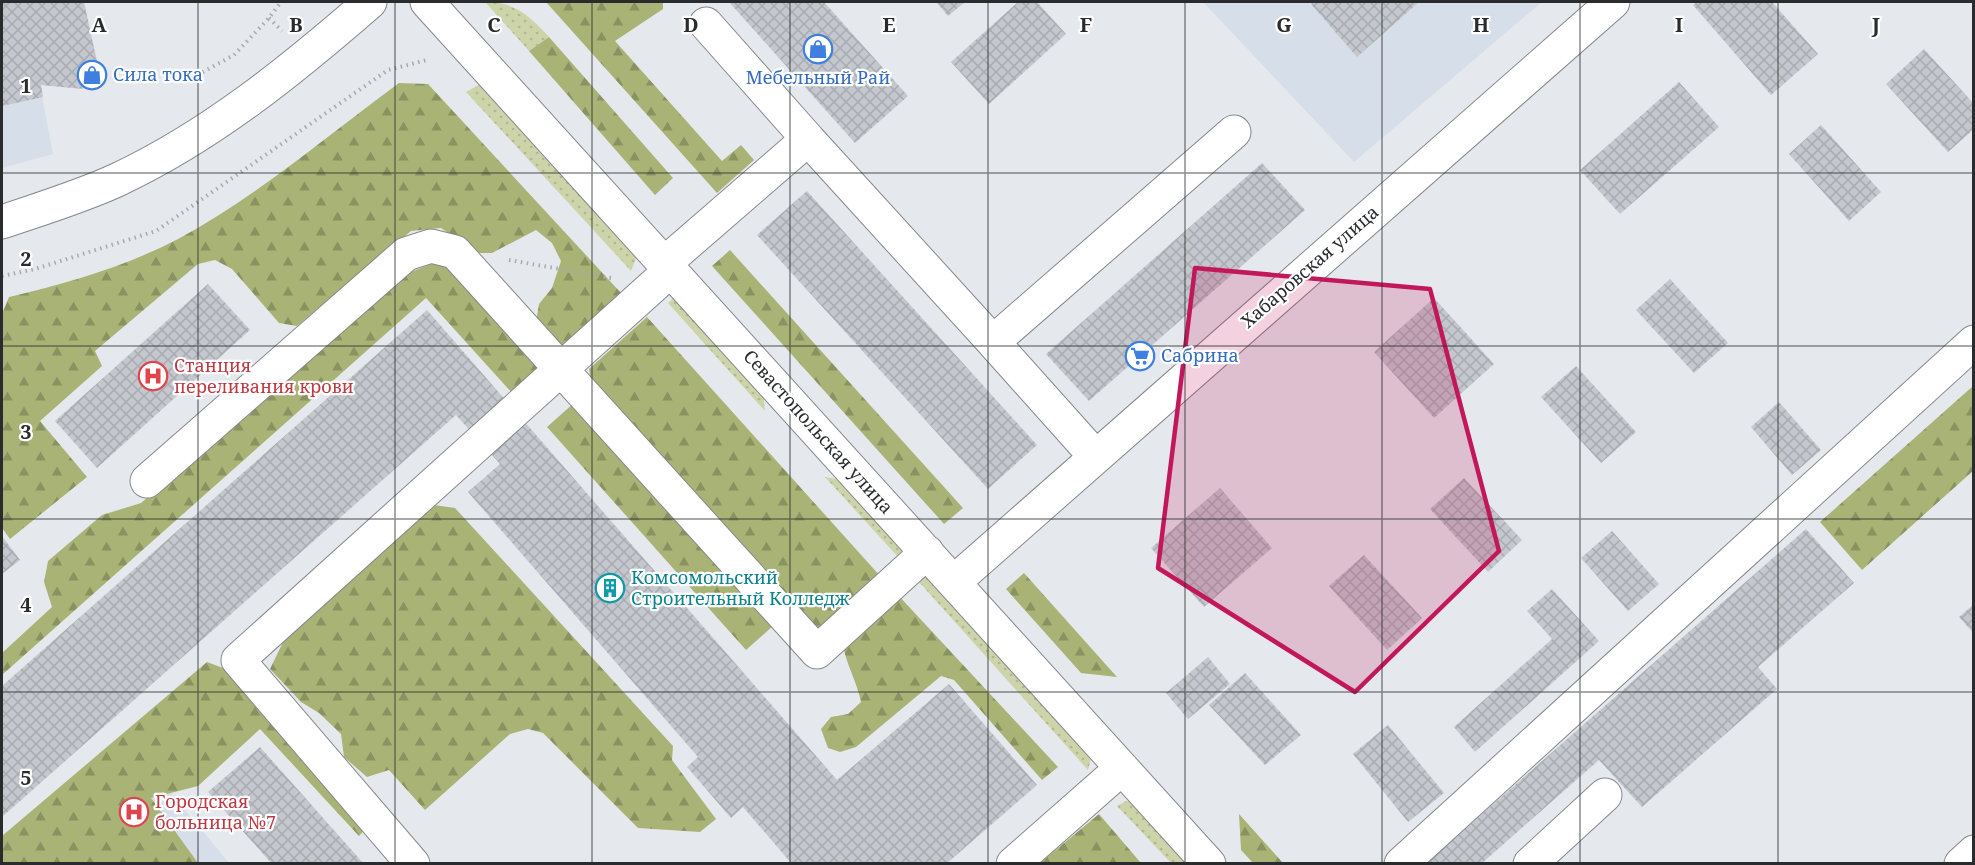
<svg xmlns="http://www.w3.org/2000/svg" width="1975" height="865" font-family="'Noto Serif',serif">
  <style>
    .built { fill: #d6deea }
    .grass { fill: url(#grass-dots) }
    .forest { fill: url(#forest-firs) }
    .building { fill: url(#building-cross-hatch) }
    .lines { fill: none; stroke-linecap: round; stroke-linejoin: round }
    .minor-casing { stroke: #85888d; stroke-width: 35 }
    .path { stroke: #a7aaae; stroke-width: 4; stroke-dasharray: 1.5 4.5; stroke-linecap: butt }
    .minor { stroke: #fff; stroke-width: 33 }
    .marked { fill: #c2185b; fill-opacity: 0.2; stroke: #c2185b; stroke-width: 4.5; stroke-linejoin: round }
    .grid { fill: none; stroke: #292b2d; stroke-width: 1.5; stroke-opacity: 0.55 }
    .labels { text-anchor: middle; stroke-width: 4.5; stroke-linejoin: round; paint-order: stroke }
    .shop-label { font-size: 18px; fill: #366cbe; stroke: #fff; text-anchor: start }
    .street-label { font-size: 18px; fill: #292b2d; stroke: #fff }
    .health-label { font-size: 18px; fill: #be3a42; stroke: #fff; text-anchor: start }
    .culture-label { font-size: 18px; fill: #0d838f; stroke: #fff; text-anchor: start }
    .grid-label { font-size: 20px; text-anchor: middle; font-weight: bold; fill: #292b2d; stroke: #fff; stroke-width: 4.5; stroke-linejoin: round; paint-order: stroke }
  </style>
  <defs>
    <pattern id="grass-dots" width="8" height="8" patternUnits="userSpaceOnUse" patternTransform="scale(1.5)"><rect width="8" height="8" fill="#ced4aa"/><path d="M2 2h.1M6 6h.1" fill="none" stroke="#b1b693" stroke-width="1.8" stroke-linecap="round"/></pattern>
    <pattern id="forest-firs" width="22" height="20" patternUnits="userSpaceOnUse" patternTransform="scale(1.5)"><rect width="22" height="20" fill="#aab376"/><path d="M5 1l3.5 6h-7zM16 11l3.5 6h-7z" fill="#8a9261"/></pattern>
    <pattern id="building-cross-hatch" width="8" height="8" patternUnits="userSpaceOnUse" patternTransform="scale(1.5)"><rect width="8" height="8" fill="#c4c7cd"/><path d="M0 0l8 8M0 8l8-8" fill="none" stroke="#a8abb0"/></pattern>
  </defs>
  <rect width="100%" height="100%" fill="#e5e9ee"/>
  <path class="built" d="M2,2H24L53,154L2,168Z
    M1203,2H1542L1354,162Z
    M144,760L229,863L19,864Z"/>
  <path class="grass" d="M485,2C514,1 531,17 549,37L529,51Z
    M489,79L640,248L631,271L466,92Z
    M680,292L762,384L765,411L668,303Z
    M825,477L854,482L912,545L898,557Z
    M931,572L1088,747L1091,759L1088,770L919,582Z
    M1126,801L1137,802L1192,863H1171L1117,806Z"/>
  <path class="forest" d="M546,2H663V9L615,41L722,161L741,145L754,160L717,193Z
    M549,37L673,178L655,195L529,51Z
    M399,83L428,84L621,293L561,349L536,322L539,304L552,288L561,261L552,243L536,230L492,253H478L441,228L411,231L297,326L279,323L232,269L215,260L198,264L95,351L102,366L40,421L87,477L10,539L2,528V314L9,297C68,283 124,267 178,239C255,198 328,135 399,83Z
    M730,250L963,508L944,524L712,266Z
    M434,263L456,271L542,369L513,394L426,298L2,675V653L52,607L44,582L48,561L102,515L141,503L408,273Z
    M647,317L881,577L823,629L808,625L592,386L589,369Z
    M1973,386V471L1862,570L1820,522Z
    M575,402L774,625L746,650L547,427Z
    M434,505L455,508L673,746L672,760L716,819L700,832L638,828L543,733L528,729L510,734L425,810L389,770L367,777L344,757L341,734L319,713L301,702L270,669L286,636Z
    M1024,573L1117,677L1081,673L1006,589Z
    M898,595L1058,767L1042,780L954,680L941,676L856,747L840,752L828,748L821,729L831,717L848,714L861,702C857,682 847,666 843,646Z
    M207,662L231,671L369,825L359,836L260,729L198,786L151,798L198,863H2V836Z
    M1099,814L1141,863H1040Z
    M1239,814L1283,863H1253L1241,850Z"/>
  <path class="building" d="M2,2H84L98,66L83,89L41,85L43,97L2,106Z
    M729,2H824L908,96L855,143Z
    M936,2H965L948,16Z
    M1018,2H1037L1066,34L989,104L951,62Z
    M1314,2H1419L1357,57L1311,4Z
    M1697,2H1772L1818,54L1771,95L1693,5Z
    M1924,49L1974,104V129L1948,152L1886,84Z
    M1679,82L1719,127L1620,214L1580,170Z
    M1821,125L1881,192L1849,221L1789,154Z
    M1262,163L1305,210L1089,401L1046,354Z
    M807,191L1037,445L988,489L757,235Z
    M1670,279L1728,343L1694,373L1636,310Z
    M208,284L250,330L97,468L55,421Z
    M1434,298L1494,364L1434,418L1374,352Z
    M427,310L837,780L949,684L1037,785L946,864H792L743,807L731,818L687,767L698,757L468,492L500,464L456,415L2,817V686Z
    M1576,366L1636,432L1601,463L1541,397Z
    M1779,402L1821,450L1792,475L1751,427Z
    M1464,478L1522,540L1488,572L1430,509Z
    M1220,488L1272,548L1204,607L1151,548Z
    M1806,529L1854,583L1758,667L1777,689L1642,807L1599,760L1481,864H1425Z
    M1612,531L1659,584L1628,611L1581,558Z
    M2,536L20,560L2,574Z
    M1364,555L1422,618L1387,650L1329,586Z
    M1552,589L1599,641L1475,752L1454,727L1552,639L1527,611Z
    M1974,604V634L1959,617Z
    M1208,657L1230,684L1188,719L1166,693Z
    M1245,673L1301,735L1265,765L1209,705Z
    M1388,725L1444,793L1408,822L1353,754Z
    M260,747L364,864H272L208,792Z"/>
  <g class="lines">
    <g class="minor-casing">
      <path id="minor" d="M427,2L1209,864
        M706,24L808,139
        M2,222C40,209 80,197 117,180C211,136 293,69 370,2
        M665,263L808,139L993,342L1234,132
        M993,342L1095,456
        M147,481L406,254L431,246L455,252L817,652L927,552
        M954,582L1613,2
        M413,864L238,660L671,270
        M1013,864L1122,768
        M1401,864L1974,342
        M1530,864L1605,795
        M1961,864L1974,852"/>
    </g>
    <path class="path" d="M269,18L282,31
      M192,78L234,55L269,18L281,2
      M509,260L611,278
      M2,276L35,269L156,231L388,70L427,60"/>
    <use href="#minor" class="minor"/>
  </g>
  <path class="marked" d="M1195,268L1430,289L1499,551L1355,692L1158,568Z"/>
  <path class="grid" d="M198,2V864M395,2V864M592,2V864M790,2V864M988,2V864M1185,2V864M1382,2V864M1580,2V864M1778,2V864M2,173H1974M2,346H1974M2,519H1974M2,692H1974"/>
  <defs>
    <g id="shop-ring" transform="scale(1.5)"><circle r="9.5" fill="#fff" stroke="#3f7fe0" stroke-width="1.5"/><path d="M-5-2.5h2.3a2.7 3.5 0 0 1 5.4 0H5L5.5 6h-11ZM-1.5-2.5h3a1.5 2.3 0 0 0-3 0Z" fill="#3f7fe0"/></g>
    <g id="supermarket-ring" transform="scale(1.5)"><circle r="9.5" fill="#fff" stroke="#3f7fe0" stroke-width="1.5"/><path d="M-6-5.5h2.5l.6 2H6L4.5 2H-2.5L-4.4-4H-6ZM-1.5 3.2a1.3 1.3 0 1 0 .1 0ZM3 3.2a1.3 1.3 0 1 0 .1 0Z" fill="#3f7fe0"/></g>
    <g id="hospital-ring" transform="scale(1.5)"><circle r="9.5" fill="#fff" stroke="#e0444e" stroke-width="1.5"/><path d="M-5-5h3v3.5h4V-5h3V5h-3V1.5h-4V5h-3Z" fill="#e0444e"/></g>
    <g id="building-ring" transform="scale(1.5)"><circle r="9.5" fill="#fff" stroke="#0f9aa8" stroke-width="1.5"/><path d="M-4-6H4V6H1V3H-1V6H-4ZM-2.5-4.3h1.7v1.8h-1.7ZM.8-4.3h1.7v1.8H.8ZM-2.5-1h1.7V.8h-1.7ZM.8-1h1.7V.8H.8Z" fill="#0f9aa8"/></g>
  </defs>
  <g fill-rule="evenodd">
    <use href="#shop-ring" x="818" y="49"/>
    <use href="#shop-ring" x="92" y="75"/>
    <use href="#supermarket-ring" x="1140" y="356"/>
    <use href="#hospital-ring" x="153" y="376"/>
    <use href="#building-ring" x="610" y="588"/>
    <use href="#hospital-ring" x="134" y="812"/>
  </g>
  <g class="labels">
    <g class="shop-label">
      <text x="113" y="81">Сила тока</text>
      <text x="818" y="84" text-anchor="middle">Мебельный Рай</text>
      <text x="1161" y="362">Сабрина</text>
    </g>
    <g class="street-label">
      <text transform="translate(1310 267) rotate(-41)" y="6">Хабаровская улица</text>
      <text transform="translate(818 432) rotate(48)" y="6">Севастопольская улица</text>
    </g>
    <g class="health-label">
      <text x="174" y="372">Станция<tspan x="174" dy="21">переливания крови</tspan></text>
      <text x="155" y="808">Городская<tspan x="155" dy="21">больница №7</tspan></text>
    </g>
    <g class="culture-label">
      <text x="631" y="584">Комсомольский<tspan x="631" dy="21">Строительный Колледж</tspan></text>
    </g>
  </g>
  <g class="grid-label">
    <text x="99" y="32">A</text>
    <text x="296" y="32">B</text>
    <text x="494" y="32">C</text>
    <text x="691" y="32">D</text>
    <text x="889" y="32">E</text>
    <text x="1086" y="32">F</text>
    <text x="1284" y="32">G</text>
    <text x="1481" y="32">H</text>
    <text x="1679" y="32">I</text>
    <text x="1876" y="32">J</text>
    <text x="26" y="93">1</text>
    <text x="26" y="266">2</text>
    <text x="26" y="439">3</text>
    <text x="26" y="612">4</text>
    <text x="26" y="785">5</text>
  </g>
  <rect width="1975" height="865" fill="none" stroke="#292b2d" stroke-width="6"/>
</svg>
